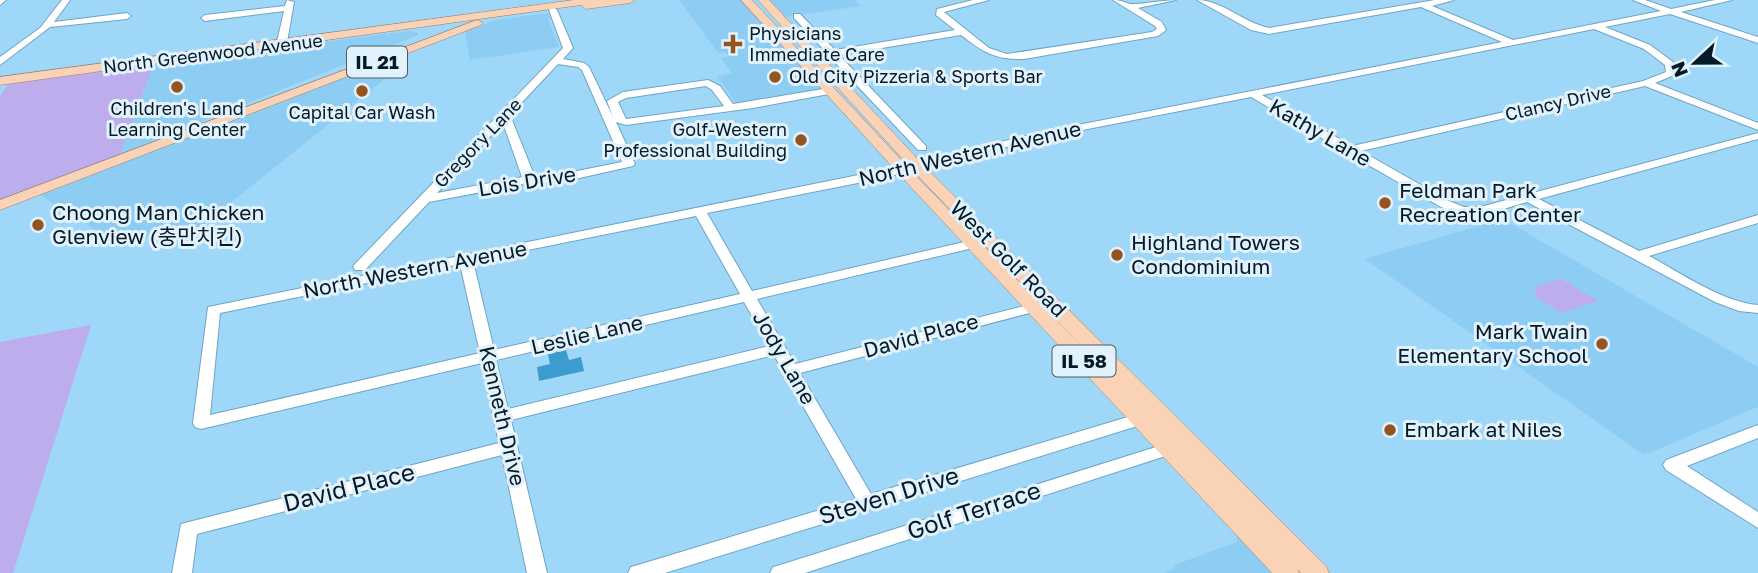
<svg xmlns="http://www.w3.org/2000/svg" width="1758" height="573" font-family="'Golos Text','Noto Sans KR',sans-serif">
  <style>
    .built { fill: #8dcdf4 }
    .green { fill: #bdadec }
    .water { fill: #3d9cce }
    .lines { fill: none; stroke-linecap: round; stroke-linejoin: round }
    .minor-casing { stroke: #6ea5c5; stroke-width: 2 }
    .major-casing { stroke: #a17e64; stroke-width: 1 }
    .minor { fill: #fff; fill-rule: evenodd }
    .major { fill: #fad2b6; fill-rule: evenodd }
    .poi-dot { fill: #94541f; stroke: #e2f2fd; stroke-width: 2.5 }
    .labels { text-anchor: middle; stroke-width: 6; stroke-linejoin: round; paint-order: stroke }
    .far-poi-label { font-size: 18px; fill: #041a26; stroke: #e2f2fd; text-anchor: start }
    .far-street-label { font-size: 18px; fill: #041a26; stroke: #e2f2fd }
    .shield { fill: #e2f2fd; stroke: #475b66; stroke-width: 2 }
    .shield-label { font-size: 19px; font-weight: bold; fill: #041a26 }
    .street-label { font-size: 21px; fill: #041a26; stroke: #e2f2fd }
    .poi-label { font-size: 21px; fill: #041a26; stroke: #e2f2fd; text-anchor: start }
    .near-street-label { font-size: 24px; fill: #041a26; stroke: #e2f2fd }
  </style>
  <rect width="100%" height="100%" fill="#9fd7f9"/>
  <path class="built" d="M679,0H740L827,95L741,110L717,76L732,73L721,58L729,56L725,52L718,53Z
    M769,0H855L861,6L785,17Z
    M548,13L551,18L548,19L559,47L470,60L465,31L496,20Z
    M409,31L417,32L418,35L120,154L154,64Z
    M401,56L406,58L405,63L184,240L102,234L40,195Z
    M1503,219L1758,367V407L1644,455L1365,259Z
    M1238,532L1277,573H1164L1172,570L1177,564L1237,542Z"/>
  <path class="green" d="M154,64L120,154L0,200V96L9,82Z
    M1559,279L1563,280L1598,301L1562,313L1537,298L1534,287Z
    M91,325L13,573H0V342Z"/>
  <path class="water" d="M566,350L569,360L581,357L584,371L539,381L537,367L550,364L548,354Z"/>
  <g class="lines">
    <g class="minor-casing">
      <path id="minor" d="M0,0H6L0,5Z
        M62,0H70L54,22L127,13L131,16L127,19L50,27L0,65V57L40,28Z
        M287,0L294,2L287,42L282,45L277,42L284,11L205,21L201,18L205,15L285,6Z
        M973,0H989L944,12L989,48L1007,54L1152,32L1157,29L1155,26L1113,0C1120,0 1123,2 1130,4C1136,5 1166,0 1176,0L1138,8L1162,22L1166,30L1158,36L1024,59C995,60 983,52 961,35L839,55L926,146V150H918L830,57L799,62L794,59L826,52L794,18V14H800L835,50L955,30L936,15L937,9Z
        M1197,0C1222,0 1244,23 1269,28L1435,0H1454L1432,6L1513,40L1661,11L1633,0H1645L1671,9L1715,0H1732L1681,12L1758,37V43L1670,14L1605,27L1650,45L1673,62L1674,75L1655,83L1758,123V130L1645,86L1361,151L1449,201L1464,207H1480L1758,133V139L1539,199L1639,251L1758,215V223L1649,256C1681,273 1722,302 1758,305V313L1739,311L1715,302L1527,202C1492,212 1475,221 1441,207L1251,97L1047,137L878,179L707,213L752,291L973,240L980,244L973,248L757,299L795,364L1044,301L1051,305L1049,308L800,373L871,494L1141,413L1147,415L1149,419L1147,423L665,573H628L631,567L638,565L856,499L774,355L511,420L547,573H527L502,455L197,534L192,573H172L181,524L499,443L482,363L201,429L195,427L193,423L208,307L878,171L1047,131L1502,42L1421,7L1269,34L1251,30ZM1594,29L1644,49L1665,65L1666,72L1643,81L1352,146L1262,95ZM696,216L740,294L494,350L473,261ZM460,264L480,353L210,415L220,313ZM744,302L769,346L508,409L496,360Z
        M553,7L557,10L573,48L563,59L584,63L589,67L613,117L607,101L623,92L708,80L720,86L733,104L829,88L834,91L829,94L753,108L626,125L616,122L635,164L633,166L557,183H529L429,202L365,270H355L353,267L355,264L563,48L549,10ZM558,64L578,67L582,70L622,162L557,175H534L510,115ZM706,86L712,90L724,106L626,119L618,102L626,98ZM503,123L522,177L437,193Z
        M1758,425V438L1687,466L1758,512V528L1666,470L1663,465L1666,460Z
        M1175,441L1181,443L1184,447L1181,451L805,573H770L773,567L780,565Z"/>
    </g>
    <g class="major-casing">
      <path id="major" d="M574,0H635L630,3L586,9L581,5L0,85V77Z
        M741,0H752L918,178L1091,356L919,177L758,0H769L929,171L1326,566L1329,573H1301L1297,569L1299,573H1272L908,184Z
        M477,20L483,23L481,25L0,210V200Z"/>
    </g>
    <use href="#minor" class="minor"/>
    <use href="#major" class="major"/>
  </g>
  <g class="poi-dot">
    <path d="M729.5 33.5h7v7h7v7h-7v7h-7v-7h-7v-7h7z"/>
    <circle cx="775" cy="77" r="7"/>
    <circle cx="177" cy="87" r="7"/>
    <circle cx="362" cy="91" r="7"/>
    <circle cx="801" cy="140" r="7"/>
    <circle cx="1385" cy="203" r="7"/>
    <circle cx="38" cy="225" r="7"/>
    <circle cx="1117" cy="255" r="7"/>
    <circle cx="1602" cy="344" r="7"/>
    <circle cx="1390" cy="430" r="7"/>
  </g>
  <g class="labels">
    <g class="far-poi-label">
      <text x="749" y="40">Physicians<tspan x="749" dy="21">Immediate Care</tspan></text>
      <text x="789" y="83">Old City Pizzeria &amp; Sports Bar</text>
      <text x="177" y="115" text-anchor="middle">Children's Land<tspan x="177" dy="21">Learning Center</tspan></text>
      <text x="362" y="119" text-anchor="middle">Capital Car Wash</text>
      <text x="787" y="136" text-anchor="end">Golf-Western<tspan x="787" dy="21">Professional Building</tspan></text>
    </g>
    <g class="far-street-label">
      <text transform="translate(213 54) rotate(-7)" y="6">North Greenwood Avenue</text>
      <text transform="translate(1558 103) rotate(-13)" y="6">Clancy Drive</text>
      <text transform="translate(478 143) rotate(-46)" y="6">Gregory Lane</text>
    </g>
    <g class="shield">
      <rect x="347" y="46.5" width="60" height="31" rx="5"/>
      <rect x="1052.5" y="345.5" width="63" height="31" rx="5"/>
    </g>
    <g class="shield-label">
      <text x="377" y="69">IL 21</text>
      <text x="1084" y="368">IL 58</text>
    </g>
    <g class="street-label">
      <text transform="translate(1320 133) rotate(30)" y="7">Kathy Lane</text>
      <text transform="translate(970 154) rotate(-13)" y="7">North Western Avenue</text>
      <text transform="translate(527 182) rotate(-9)" y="7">Lois Drive</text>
      <text transform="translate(1008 259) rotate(45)" y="7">West Golf Road</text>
      <text transform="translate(415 270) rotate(-11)" y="7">North Western Avenue</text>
      <text transform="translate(587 335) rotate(-13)" y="7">Leslie Lane</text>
      <text transform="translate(921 336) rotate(-15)" y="7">David Place</text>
      <text transform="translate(784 358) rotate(60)" y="7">Jody Lane</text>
      <text transform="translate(502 416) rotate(77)" y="7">Kenneth Drive</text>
    </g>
    <g class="poi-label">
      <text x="1399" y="198">Feldman Park<tspan x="1399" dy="24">Recreation Center</tspan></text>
      <text x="52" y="220">Choong Man Chicken<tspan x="52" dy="24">Glenview (충만치킨)</tspan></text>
      <text x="1131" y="250">Highland Towers<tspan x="1131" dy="24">Condominium</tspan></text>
      <text x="1588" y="339" text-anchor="end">Mark Twain<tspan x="1588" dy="24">Elementary School</tspan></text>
      <text x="1404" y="437">Embark at Niles</text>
    </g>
    <g class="near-street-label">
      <text transform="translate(349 488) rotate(-14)" y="8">David Place</text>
      <text transform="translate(889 496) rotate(-17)" y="8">Steven Drive</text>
      <text transform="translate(974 511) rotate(-18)" y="8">Golf Terrace</text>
    </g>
  </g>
  <g transform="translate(1695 63) rotate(248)" stroke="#e2f2fd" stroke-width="5" paint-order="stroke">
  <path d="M0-5L12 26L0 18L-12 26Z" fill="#041a26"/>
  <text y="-10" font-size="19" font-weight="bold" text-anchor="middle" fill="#041a26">N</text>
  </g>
</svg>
